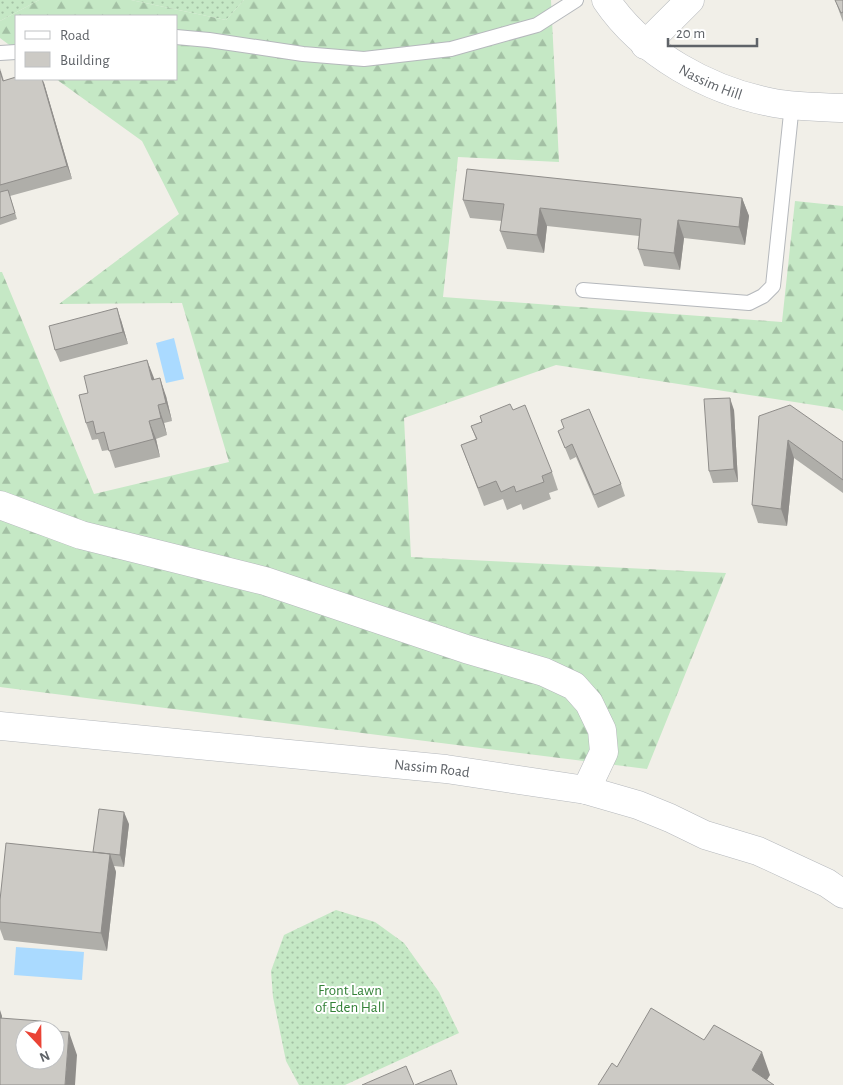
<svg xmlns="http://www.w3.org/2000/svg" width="843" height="1085" font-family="'Alegreya Sans',sans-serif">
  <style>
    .grass { fill: url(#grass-dots) }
    .forest { fill: url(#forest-firs) }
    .water { fill: #aadaff }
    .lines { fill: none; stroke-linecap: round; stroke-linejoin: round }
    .service-casing { stroke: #b5b8bc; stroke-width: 16 }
    .minor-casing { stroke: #b5b8bc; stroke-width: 29 }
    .service { stroke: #fff; stroke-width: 14 }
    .minor { stroke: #fff; stroke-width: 28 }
    .wall { fill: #afaea9 }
    .shaded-wall { fill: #8f8d8a }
    .building { fill: #cccac5; stroke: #8f8d8a }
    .labels { text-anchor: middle; stroke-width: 4; stroke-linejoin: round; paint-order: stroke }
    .street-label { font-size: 15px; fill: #5f6368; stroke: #fff }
    .park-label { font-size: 15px; fill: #348238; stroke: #fff }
  </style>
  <defs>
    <pattern id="grass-dots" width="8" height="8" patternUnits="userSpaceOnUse" patternTransform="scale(1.25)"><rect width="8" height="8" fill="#c5e8c5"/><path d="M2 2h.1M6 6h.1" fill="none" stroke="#a3c0a4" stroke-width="1.8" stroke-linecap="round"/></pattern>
    <pattern id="forest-firs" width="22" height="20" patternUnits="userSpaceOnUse" patternTransform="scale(1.25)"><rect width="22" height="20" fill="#c5e8c5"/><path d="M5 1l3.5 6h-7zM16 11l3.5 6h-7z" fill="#a3c0a4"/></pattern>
  </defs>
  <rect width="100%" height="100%" fill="#f1efe8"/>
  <path class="grass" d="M0,0H39L0,21Z
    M131,0H244L226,20Z
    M336,910L375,922L404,943L439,992L459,1033L345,1085H299L286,1061L273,997L271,971L284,935Z"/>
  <path class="forest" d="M39,0H131L226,20L244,0H551L559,162L458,157L443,297L782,322L795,201L843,206V411L840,409L556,365L404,418L411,557L726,573L647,769L0,687V272H2L94,494L229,462L182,303L59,304L179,214L142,141L56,79H176V16H16V50L0,38V21Z"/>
  <path class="water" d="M174,338L184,379L166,383L156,343Z
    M16,947L84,952L82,980L14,975Z"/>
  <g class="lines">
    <g class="service-casing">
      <path id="service" d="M176,37L209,40L303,54L364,59L451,49L537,25L576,0
        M0,53L16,52
        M583,290L749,303L763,296L773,286L792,104"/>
    </g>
    <g class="minor-casing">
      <g id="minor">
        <path id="s1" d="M606,0C643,55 710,91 774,103C795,107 822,107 843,108"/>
        <path d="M645,45L690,0"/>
        <path d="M0,505L81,535L265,581L466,649L544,672L574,686L589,703L602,730L604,752L586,790"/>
        <path id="s2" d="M0,726L446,769L586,790L638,805L670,818L705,835L758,851L827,883L843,894"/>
      </g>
    </g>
    <use href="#service" class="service"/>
    <use href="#minor" class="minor"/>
  </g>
  <path class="wall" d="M835,0H843V22Z
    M0,68L4,81L44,83L72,179L10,196L17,219L0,225Z
    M742,198L749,216L745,245L684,238L680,270L644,266L638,249L639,236L547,226L544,253L507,249L500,231L502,221L470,218L463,200Z
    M121,320L128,344L60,362L55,350Z
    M154,380L166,396L172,421L164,423L167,435L156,439L160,457L115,468L109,450L102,451L98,439L92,440L86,423Z
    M513,410L552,472L558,490L549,493L551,499L523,510L521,504L507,510L503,499L484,506L461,445L476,439L471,426Z
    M734,410L738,482L713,483L709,471Z
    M759,416L843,442V493L794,458L787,526L758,523L752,505Z
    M558,431L621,484L625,496L598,508L576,457L570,460Z
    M129,824L124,867L114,866L116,872L107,951L4,940L0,929V900L94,853L93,852Z"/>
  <path class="shaded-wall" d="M42,79L44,83L72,179L67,166Z
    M742,198L749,216L745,245L739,227Z
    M540,208L547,226L544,253L537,235Z
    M678,220L684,238L680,270L674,253Z
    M117,308L121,320L128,344L123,332Z
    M147,360L154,378L159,398L152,380Z
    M160,378L166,396L172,421L166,403Z
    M730,398L734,410L738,482L734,469Z
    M158,405L164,423L167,435L161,418Z
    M149,421L156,439L160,457L154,439Z
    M788,440L794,458L787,526L781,509Z
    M124,812L129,824L124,867L120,855Z
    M110,854L116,872L107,951L101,933Z
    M0,1010L2,1016L0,1040Z
    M41,1021L44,1030H40Z
    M69,1032L77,1055L75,1085H65Z
    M762,1052L770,1075L764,1085L752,1070Z"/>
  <path class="building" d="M835,0H843V12L841,13Z
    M0,71L3,81L16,77V79H42L67,166L0,185Z
    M467,169L742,198L739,227L678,220L674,253L638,249L641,219L540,208L537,235L500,231L504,204L463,200Z
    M8,190L15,213L0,218V192Z
    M117,308L123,332L55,350L49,326Z
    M147,360L152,380L160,378L166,403L158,405L161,418L149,421L154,439L109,451L104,432L96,434L93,421L86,423L79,395L88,393L84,376Z
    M730,398L734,469L709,471L704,399Z
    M510,404L513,410L525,405L552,472L542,476L544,482L516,492L514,486L501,492L496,481L478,488L461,445L477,439L471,426L482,422L480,416Z
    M790,405L843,442V480L788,440L781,509L752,505L759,416Z
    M589,409L621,484L594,495L572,444L565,448L558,431L564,428L561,420Z
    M99,809L124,812L120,855L93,852Z
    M6,843L110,854L101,933L0,922V900Z
    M651,1008L704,1040L714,1025L762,1052L752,1070L774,1085H598L612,1063L617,1067Z
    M0,1018L41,1021L40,1030H25V1060H55V1031L69,1032L65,1085H0Z
    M406,1066L414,1085H362Z
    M451,1070L457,1085H415Z"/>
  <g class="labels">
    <g class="street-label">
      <text dy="5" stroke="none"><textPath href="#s1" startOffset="135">Nassim Hill</textPath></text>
      <text dy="5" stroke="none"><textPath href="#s2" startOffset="434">Nassim Road</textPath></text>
    </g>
    <g class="park-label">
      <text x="350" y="995">Front Lawn<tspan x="350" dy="17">of Eden Hall</tspan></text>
    </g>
  </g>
  <rect x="15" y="15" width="162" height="65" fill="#ffffff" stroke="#bfc1c3"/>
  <rect x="25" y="31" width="25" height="8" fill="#ffffff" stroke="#bfc1c3"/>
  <text x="60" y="40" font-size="15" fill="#5f6368">Road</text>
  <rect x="25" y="52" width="25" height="15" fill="#cccac5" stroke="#bfc1c3"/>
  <text x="60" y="65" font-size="15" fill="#5f6368">Building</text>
  <g transform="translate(40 1045) rotate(158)"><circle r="24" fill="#ffffff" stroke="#bfc1c3"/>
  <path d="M0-4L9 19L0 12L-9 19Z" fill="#ea4335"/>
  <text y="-8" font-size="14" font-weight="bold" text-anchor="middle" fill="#5f6368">N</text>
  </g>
  <path d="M668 38v8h89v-8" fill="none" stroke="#5f6368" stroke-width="2.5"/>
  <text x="676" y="38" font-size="15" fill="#5f6368" stroke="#ffffff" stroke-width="4" paint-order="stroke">20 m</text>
</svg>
